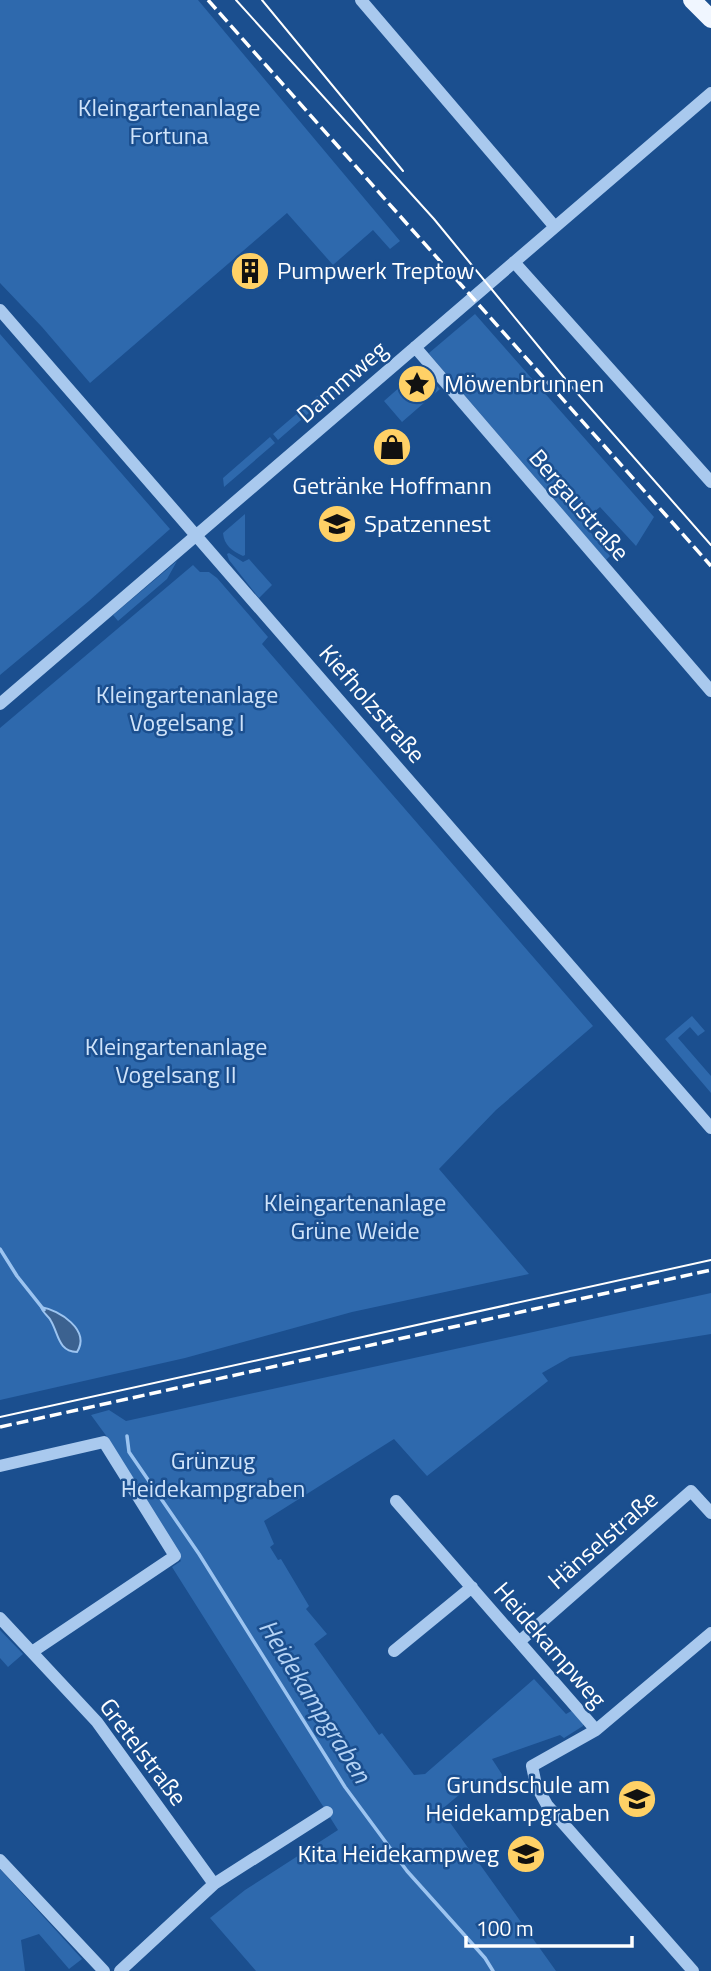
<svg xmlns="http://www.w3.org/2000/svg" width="711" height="1971" font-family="'Titillium Web',sans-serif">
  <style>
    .green { fill: #2e69ad }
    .water { fill: #3c6290; stroke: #9cc4f0; stroke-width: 2 }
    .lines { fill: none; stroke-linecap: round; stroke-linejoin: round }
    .stream { stroke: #9cc4f0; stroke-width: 3.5 }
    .minor { stroke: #a9c9ee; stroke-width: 12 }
    .major { stroke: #f0f6ff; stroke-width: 18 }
    .tram { stroke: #fff; stroke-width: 2 }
    .rail { stroke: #fff; stroke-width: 3.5; stroke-dasharray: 12 5; stroke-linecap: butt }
    .labels { text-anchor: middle; stroke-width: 5; stroke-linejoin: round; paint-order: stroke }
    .park-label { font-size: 24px; fill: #cfe3fa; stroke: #1b4f8f }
    .poi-label { font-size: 24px; fill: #fff; stroke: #1b4f8f; text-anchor: start }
    .street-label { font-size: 24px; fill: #fff; stroke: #1b4f8f }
    .water-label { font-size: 26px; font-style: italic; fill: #b5d3f5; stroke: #1b4f8f }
  </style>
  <rect width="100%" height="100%" fill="#1b4f8f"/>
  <path class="green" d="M0,0H198L400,241L390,249L373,230L333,265L287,213L90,383L42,327L0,283Z
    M475,314L654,517L636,546L600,507L582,522L610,556L606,560L430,355L429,353Z
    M0,334L170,529L89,601L0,675Z
    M342,375L347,380L278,440L273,434Z
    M409,379L416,387L423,382L428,388L434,383L440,389L402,422L384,401Z
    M270,437L275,443L224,487L223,478Z
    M245,514V555L243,556C232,551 224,545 223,533Z
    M229,553L243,562L249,559L272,585L259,598L229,560L227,554Z
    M177,561L167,579L118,621L113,615Z
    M193,565L200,572H209L217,578L268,637L262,644L593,1026L496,1110L439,1169L529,1274L352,1312L185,1358L0,1400V728Z
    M692,1016L705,1031L698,1036L690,1027L678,1038L711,1076V1093L665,1039Z
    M711,1293V1334L570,1357L542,1373L548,1381L427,1476L394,1439L264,1521L274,1544L270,1547L278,1560L281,1559L309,1606L306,1609L327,1634L314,1644L379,1735L382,1733L414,1775L425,1774L534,1679L566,1714L573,1710L583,1721V1726L564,1738L560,1735L492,1759L507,1782L472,1784L441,1810L556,1971H256L210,1918L245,1890L338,1830L172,1567L181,1561L110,1441L91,1415L109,1410L126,1421Z
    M0,1630L23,1654L8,1667L0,1658Z
    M0,1869L82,1959L69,1969L39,1934L21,1940L25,1971H0Z"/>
  <path class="water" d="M41,1307C59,1310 91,1330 77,1352C58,1351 59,1335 51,1321C48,1315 43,1314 41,1307Z"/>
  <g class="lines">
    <path class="stream" d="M0,1249L17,1276L44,1310
      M127,1436L129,1452L199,1554L345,1787L407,1871L485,1958L493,1971"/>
    <path class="minor" d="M361,0L555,227
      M514,262L711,482
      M0,310L711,1128
      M415,347L711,691
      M0,704L711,93
      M0,1466L104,1442L175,1556L32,1652
      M396,1501L596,1730
      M0,1618L97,1722L214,1884
      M520,1641L691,1491L711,1513
      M394,1651L472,1587
      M0,1860L104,1971
      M120,1971L214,1884L327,1812
      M693,1971L547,1805L536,1785L532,1766L596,1730L711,1633"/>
    <path class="major" d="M692,0L711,19"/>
    <path class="tram" d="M236,0L434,219L571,386L711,545
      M262,0L403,171
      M0,1417L711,1260"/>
    <path class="rail" d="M208,0L711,566
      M0,1427L711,1270"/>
  </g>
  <defs>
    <g id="building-disc" transform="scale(2.0125)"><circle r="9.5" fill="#ffd166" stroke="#1b4f8f"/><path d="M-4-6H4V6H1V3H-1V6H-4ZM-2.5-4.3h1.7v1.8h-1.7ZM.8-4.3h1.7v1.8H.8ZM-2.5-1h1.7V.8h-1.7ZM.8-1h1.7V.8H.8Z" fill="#111"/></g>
    <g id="sight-disc" transform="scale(2.0125)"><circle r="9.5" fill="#ffd166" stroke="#1b4f8f"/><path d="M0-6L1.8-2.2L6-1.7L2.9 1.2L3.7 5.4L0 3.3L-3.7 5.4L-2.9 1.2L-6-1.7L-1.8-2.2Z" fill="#111"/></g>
    <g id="shop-disc" transform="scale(2.0125)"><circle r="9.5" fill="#ffd166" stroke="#1b4f8f"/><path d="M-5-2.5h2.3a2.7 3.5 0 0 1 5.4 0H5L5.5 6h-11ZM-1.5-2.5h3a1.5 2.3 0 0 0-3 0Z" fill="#111"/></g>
    <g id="school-disc" transform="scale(2.0125)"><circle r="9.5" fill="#ffd166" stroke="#1b4f8f"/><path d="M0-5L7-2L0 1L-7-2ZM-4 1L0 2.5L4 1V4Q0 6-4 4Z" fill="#111"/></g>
  </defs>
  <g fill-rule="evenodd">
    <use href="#building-disc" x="250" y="271"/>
    <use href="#sight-disc" x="417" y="384"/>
    <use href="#shop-disc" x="392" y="447"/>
    <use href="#school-disc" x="337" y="524"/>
    <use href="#school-disc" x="637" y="1799"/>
    <use href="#school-disc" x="526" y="1854"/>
  </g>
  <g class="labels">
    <g class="park-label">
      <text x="169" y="116">Kleingartenanlage<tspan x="169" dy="28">Fortuna</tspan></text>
      <text x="187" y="703">Kleingartenanlage<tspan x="187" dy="28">Vogelsang I</tspan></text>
      <text x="176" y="1055">Kleingartenanlage<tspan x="176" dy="28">Vogelsang II</tspan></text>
      <text x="355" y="1211">Kleingartenanlage<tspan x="355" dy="28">Grüne Weide</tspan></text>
      <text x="213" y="1469">Grünzug<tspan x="213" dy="28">Heidekampgraben</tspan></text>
    </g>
    <g class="poi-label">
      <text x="277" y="279">Pumpwerk Treptow</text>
      <text x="444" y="392">Möwenbrunnen</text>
      <text x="392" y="494" text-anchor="middle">Getränke Hoffmann</text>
      <text x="364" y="532">Spatzennest</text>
      <text x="610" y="1793" text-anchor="end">Grundschule am<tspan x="610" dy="28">Heidekampgraben</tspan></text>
      <text x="499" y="1862" text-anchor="end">Kita Heidekampweg</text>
    </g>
    <g class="street-label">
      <text transform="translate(342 382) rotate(-41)" y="8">Dammweg</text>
      <text transform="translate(579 505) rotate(49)" y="8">Bergaustraße</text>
      <text transform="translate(372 704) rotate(49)" y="8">Kiefholzstraße</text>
      <text transform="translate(603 1540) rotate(-41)" y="8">Hänselstraße</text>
      <text transform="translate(550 1645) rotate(49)" y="8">Heidekampweg</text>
      <text transform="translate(143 1752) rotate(53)" y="8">Gretelstraße</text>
    </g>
    <g class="water-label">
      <text transform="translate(315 1701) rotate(58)" y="9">Heidekampgraben</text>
    </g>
  </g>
  <path d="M466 1936v10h166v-10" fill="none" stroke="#ffffff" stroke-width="3.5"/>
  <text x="476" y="1936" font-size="21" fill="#ffffff" stroke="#1b4f8f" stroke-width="5" paint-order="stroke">100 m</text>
</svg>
